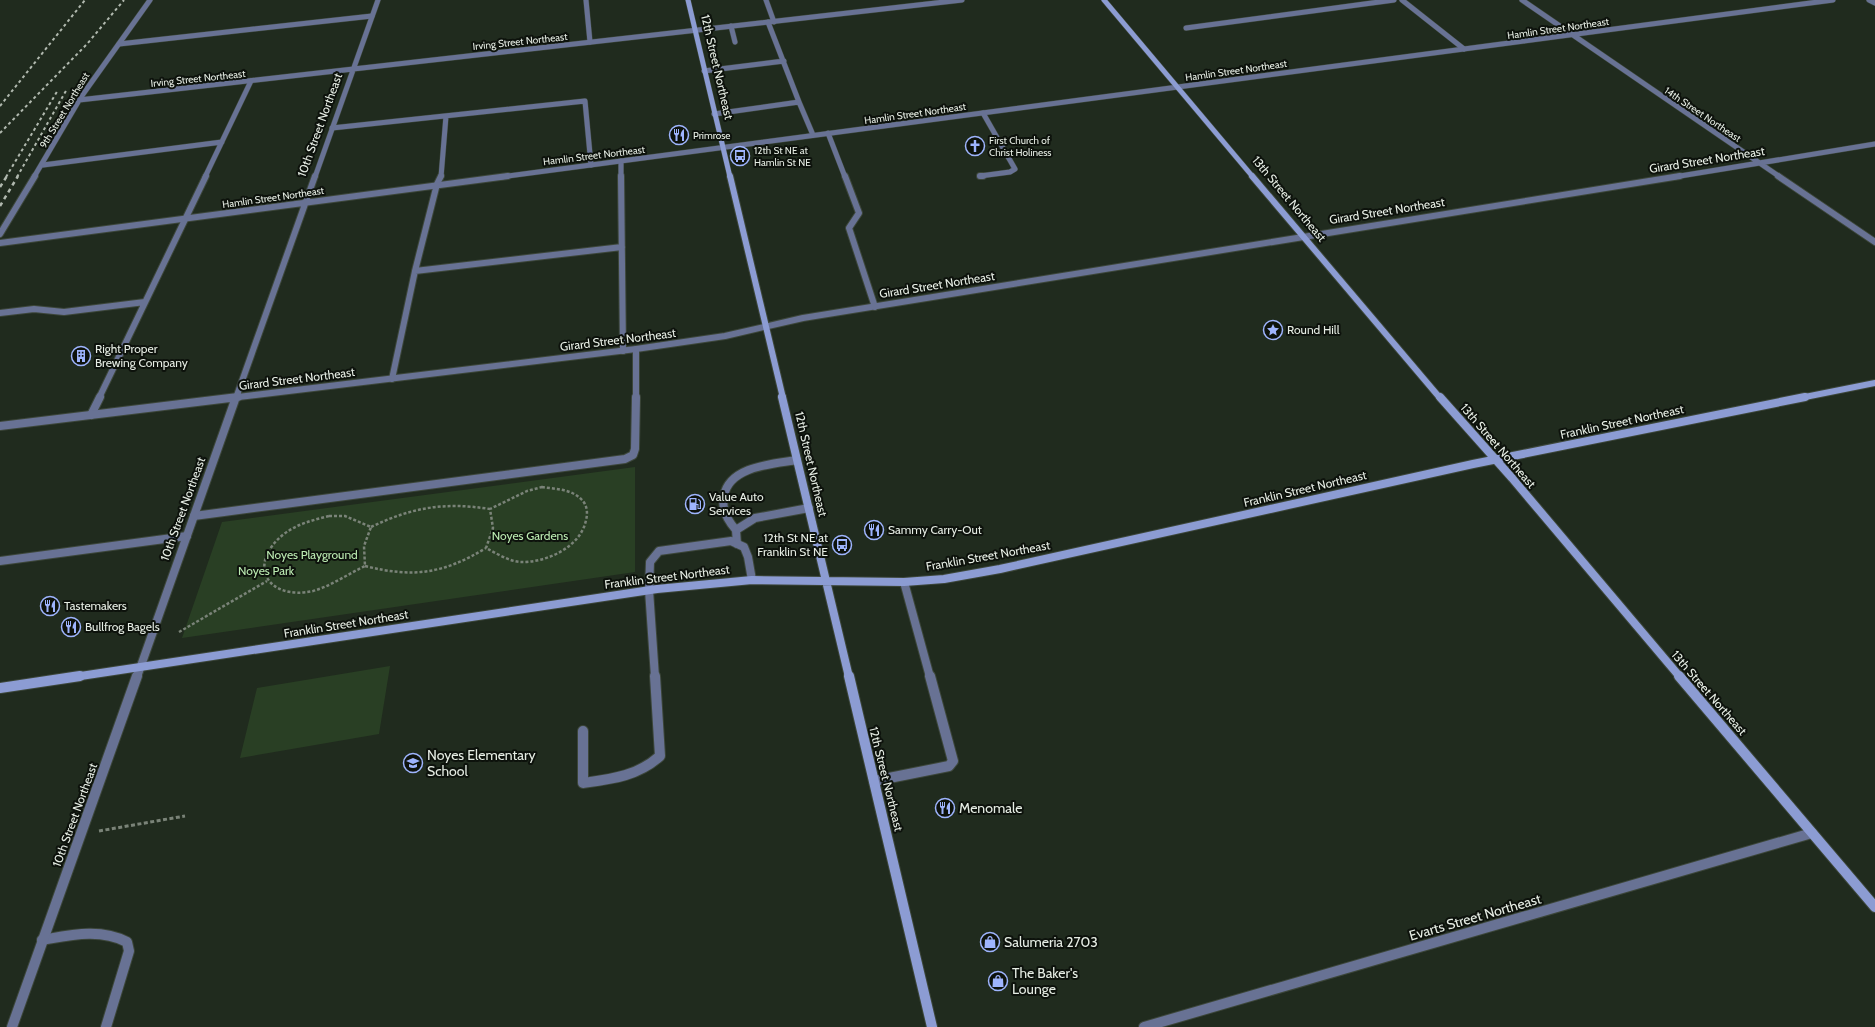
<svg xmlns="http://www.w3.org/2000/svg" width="1875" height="1027" font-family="Cabin,sans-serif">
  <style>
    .green { fill: #293f24 }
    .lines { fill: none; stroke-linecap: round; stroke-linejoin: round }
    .lane-far3-casing { stroke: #3c463a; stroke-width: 6 }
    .lane-far2-casing { stroke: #3c463a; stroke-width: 8 }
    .lane-far1-casing { stroke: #3c463a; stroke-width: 10 }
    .lane-casing { stroke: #3c463a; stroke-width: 12 }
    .street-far3-casing { stroke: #3c463a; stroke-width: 6 }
    .street-far2-casing { stroke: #3c463a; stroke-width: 8 }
    .street-far1-casing { stroke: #3c463a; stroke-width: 10 }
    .street-casing { stroke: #3c463a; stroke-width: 12 }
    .secondary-far3-casing { stroke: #3c463a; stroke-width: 6 }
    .secondary-far2-casing { stroke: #3c463a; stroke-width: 8 }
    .secondary-far1-casing { stroke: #3c463a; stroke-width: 10 }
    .secondary-casing { stroke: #3c463a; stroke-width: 12 }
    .path-far1 { stroke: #7a8378; stroke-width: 2.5; stroke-dasharray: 3 2; stroke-linecap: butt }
    .path { stroke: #7a8378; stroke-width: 3; stroke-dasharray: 4 2.5; stroke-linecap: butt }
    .lane-far3 { stroke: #687294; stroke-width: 5 }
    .lane-far2 { stroke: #687294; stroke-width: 6 }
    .lane-far1 { stroke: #687294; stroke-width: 8 }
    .lane { stroke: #687294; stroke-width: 10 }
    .street-far3 { stroke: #687294; stroke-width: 5 }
    .street-far2 { stroke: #687294; stroke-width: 6 }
    .street-far1 { stroke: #687294; stroke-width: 8 }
    .street { stroke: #687294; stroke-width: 10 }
    .secondary-far3 { stroke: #8c9cd3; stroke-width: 5 }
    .secondary-far2 { stroke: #8c9cd3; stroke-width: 6 }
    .secondary-far1 { stroke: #8c9cd3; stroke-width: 8 }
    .secondary { stroke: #8c9cd3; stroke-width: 10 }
    .rail-far1 { stroke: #b1b9af; stroke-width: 2; stroke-dasharray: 3 3; stroke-linecap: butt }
    .rail { stroke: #b1b9af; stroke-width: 2.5; stroke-dasharray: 4 4; stroke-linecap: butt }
    .labels { text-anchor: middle; stroke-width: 4; stroke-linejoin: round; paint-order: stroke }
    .far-street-label { font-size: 10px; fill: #e6ede4; stroke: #0d120c }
    .far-poi-label { font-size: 10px; fill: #e6ede4; stroke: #0d120c; text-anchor: start }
    .street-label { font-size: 12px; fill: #e6ede4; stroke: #0d120c }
    .poi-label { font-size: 12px; fill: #e6ede4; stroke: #0d120c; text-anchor: start }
    .park-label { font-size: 12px; fill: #bbeab1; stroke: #0d120c }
    .near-poi-label { font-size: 14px; fill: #e6ede4; stroke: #0d120c; text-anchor: start }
    .near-street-label { font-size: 14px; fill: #e6ede4; stroke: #0d120c }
  </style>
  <rect width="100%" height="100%" fill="#202b1e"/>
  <path class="green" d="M635,467V572L182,638L222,522Z
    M390,666L379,734L240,758L257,688Z"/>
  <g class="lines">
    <g class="lane-far3-casing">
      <path id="lane-far3" d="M586,0L590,42
        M766,0L774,22
        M1402,0L1464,49
        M731,26L735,42
        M1186,28L1394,0
        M119,44L372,16
        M704,71L784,61
        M799,102L813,135
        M714,114L799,102L768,22
        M332,128L585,101L591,165
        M828,133L845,177
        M621,161V177
        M43,165L222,142
        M980,176L1010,172L1015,169L983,113
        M205,177L251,81
        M441,177L446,116"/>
    </g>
    <g class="lane-far2-casing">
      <path id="lane-far2" d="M621,176L623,351
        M845,176L859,213L849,228L875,307
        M980,176H983
        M415,271L622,247
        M0,313L34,309L64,312L145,302
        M392,379L415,271L437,184L441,176
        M99,398L206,176
        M636,398V349"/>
    </g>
    <g class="lane-far1-casing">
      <path id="lane-far1" d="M91,415L100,397
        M194,516L625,459L633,455L635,449L636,397
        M736,530C728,521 721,509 724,496C729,466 773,464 797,460
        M737,544L736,530L755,518L809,508
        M0,561L187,536
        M904,582L930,677
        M655,677L649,590L650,562L659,551L731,541L744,547L748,557L752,580"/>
    </g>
    <g class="lane-casing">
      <path id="lane" d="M583,731V783C612,779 638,776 660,756L655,676
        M874,781L949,766L953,761L930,676
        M42,940C71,935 100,928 127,942L129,951L106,1027"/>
    </g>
    <g class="street-far3-casing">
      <path id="street-far3" d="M1522,0L1780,177
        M1869,0L1875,3
        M79,100L962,0
        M34,177L81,97L150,0
        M315,177L378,0
        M501,177L1833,0
        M1674,177L1875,144"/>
    </g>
    <g class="street-far2-casing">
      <path id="street-far2" d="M1778,176L1875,242
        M0,234L35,176
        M0,243L508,176
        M230,398L636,349L725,336L803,318L1680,176
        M236,398L315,176"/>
    </g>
    <g class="street-far1-casing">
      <path id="street-far1" d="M0,426L238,397
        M137,677L236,397"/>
    </g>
    <g class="street-casing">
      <path id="street" d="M12,1027L137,676
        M1144,1027L1812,833"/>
    </g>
    <g class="secondary-far3-casing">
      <path id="secondary-far3" d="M688,0L730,177
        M1104,0L1253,177"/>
    </g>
    <g class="secondary-far2-casing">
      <path id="secondary-far2" d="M730,176L783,398
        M1252,176L1440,398
        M1800,398L1875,383"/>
    </g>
    <g class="secondary-far1-casing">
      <path id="secondary-far1" d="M782,397L849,677
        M1440,397L1512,478L1680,677
        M74,677L657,589L752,580L904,582L944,579L1000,569L1473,464L1805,397"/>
    </g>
    <g class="secondary-casing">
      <path id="secondary" d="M849,676L932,1027
        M1679,676L1875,907
        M0,688L80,676"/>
    </g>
    <path class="path-far1" d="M542,487C555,489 572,489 582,500C587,505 588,513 586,520C581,547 546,563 520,562C508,561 496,553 486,548L493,528L490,509L527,491Z
      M329,516H345L371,527L364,546L365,566C348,574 331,586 313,591C267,601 246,564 284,534C297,524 313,520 329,516Z
      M371,527C413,507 444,502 490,509
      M365,566C413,578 443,574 486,548
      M179,632L267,581"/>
    <path class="path" d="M99,831L185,816"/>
    <use href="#lane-far3" class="lane-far3"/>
    <use href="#lane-far2" class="lane-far2"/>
    <use href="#lane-far1" class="lane-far1"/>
    <use href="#lane" class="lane"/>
    <use href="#street-far3" class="street-far3"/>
    <use href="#street-far2" class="street-far2"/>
    <use href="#street-far1" class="street-far1"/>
    <use href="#street" class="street"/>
    <use href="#secondary-far3" class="secondary-far3"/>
    <use href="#secondary-far2" class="secondary-far2"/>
    <use href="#secondary-far1" class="secondary-far1"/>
    <use href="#secondary" class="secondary"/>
    <path class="rail-far1" d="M0,106L85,0
      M0,133L87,44L124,0
      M6,177L58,90
      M17,177L67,89"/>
    <path class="rail" d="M0,187L7,176
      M0,206L18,176"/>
  </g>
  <defs>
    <g id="restaurant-ring" transform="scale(1)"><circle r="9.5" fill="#0d120c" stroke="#9eb4fd" stroke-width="1.5"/><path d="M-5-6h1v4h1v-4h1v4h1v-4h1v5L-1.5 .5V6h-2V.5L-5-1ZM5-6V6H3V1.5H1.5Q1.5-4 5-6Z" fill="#9eb4fd"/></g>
    <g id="church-ring" transform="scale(1)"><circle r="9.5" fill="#0d120c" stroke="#9eb4fd" stroke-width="1.5"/><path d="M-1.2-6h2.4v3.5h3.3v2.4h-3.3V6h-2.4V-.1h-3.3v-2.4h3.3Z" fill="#9eb4fd"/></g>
    <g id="bus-ring" transform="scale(1)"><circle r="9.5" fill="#0d120c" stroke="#9eb4fd" stroke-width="1.5"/><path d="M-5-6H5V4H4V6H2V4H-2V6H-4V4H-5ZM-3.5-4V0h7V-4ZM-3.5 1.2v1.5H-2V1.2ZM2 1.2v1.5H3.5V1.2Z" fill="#9eb4fd"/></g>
    <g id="sight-ring" transform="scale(1)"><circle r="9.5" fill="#0d120c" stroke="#9eb4fd" stroke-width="1.5"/><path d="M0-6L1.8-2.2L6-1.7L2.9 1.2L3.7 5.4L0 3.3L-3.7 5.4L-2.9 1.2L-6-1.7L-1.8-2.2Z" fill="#9eb4fd"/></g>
    <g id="building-ring" transform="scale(1)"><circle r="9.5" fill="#0d120c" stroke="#9eb4fd" stroke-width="1.5"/><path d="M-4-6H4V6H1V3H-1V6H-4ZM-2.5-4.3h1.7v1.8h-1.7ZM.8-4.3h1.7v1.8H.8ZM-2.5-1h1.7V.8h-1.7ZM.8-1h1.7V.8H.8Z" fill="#9eb4fd"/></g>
    <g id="fuel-ring" transform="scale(1)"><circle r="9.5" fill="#0d120c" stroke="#9eb4fd" stroke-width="1.5"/><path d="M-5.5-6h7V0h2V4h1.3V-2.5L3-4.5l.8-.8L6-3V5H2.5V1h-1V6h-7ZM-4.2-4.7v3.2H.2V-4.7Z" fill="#9eb4fd"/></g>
    <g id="school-ring" transform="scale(1)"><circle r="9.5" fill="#0d120c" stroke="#9eb4fd" stroke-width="1.5"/><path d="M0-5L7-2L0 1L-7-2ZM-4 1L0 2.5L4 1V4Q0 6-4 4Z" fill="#9eb4fd"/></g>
    <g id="shop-ring" transform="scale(1)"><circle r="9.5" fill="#0d120c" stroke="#9eb4fd" stroke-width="1.5"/><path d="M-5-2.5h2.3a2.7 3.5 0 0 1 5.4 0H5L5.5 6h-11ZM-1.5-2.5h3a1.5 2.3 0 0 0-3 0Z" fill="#9eb4fd"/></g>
  </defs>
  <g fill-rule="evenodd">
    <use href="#restaurant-ring" x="679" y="135"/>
    <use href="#church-ring" x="975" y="146"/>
    <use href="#bus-ring" x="740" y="156"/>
    <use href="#sight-ring" x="1273" y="330"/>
    <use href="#building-ring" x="81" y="356"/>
    <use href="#fuel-ring" x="695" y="504"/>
    <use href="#restaurant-ring" x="874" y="530"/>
    <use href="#bus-ring" x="842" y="545"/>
    <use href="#restaurant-ring" x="50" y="606"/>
    <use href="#restaurant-ring" x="71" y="627"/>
    <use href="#school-ring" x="413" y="763"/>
    <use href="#restaurant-ring" x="945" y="808"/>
    <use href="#shop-ring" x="990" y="942"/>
    <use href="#shop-ring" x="998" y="981"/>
  </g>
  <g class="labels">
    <g class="far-street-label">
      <text transform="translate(1558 28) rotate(-8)" y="4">Hamlin Street Northeast</text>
      <text transform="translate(520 41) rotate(-6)" y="4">Irving Street Northeast</text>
      <text transform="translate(1236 70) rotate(-8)" y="4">Hamlin Street Northeast</text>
      <text transform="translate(198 78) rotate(-6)" y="4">Irving Street Northeast</text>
      <text transform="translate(64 110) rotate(-59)" y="4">9th Street Northeast</text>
      <text transform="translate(915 113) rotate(-8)" y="4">Hamlin Street Northeast</text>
      <text transform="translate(1703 114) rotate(34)" y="4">14th Street Northeast</text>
      <text transform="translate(594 155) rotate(-7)" y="4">Hamlin Street Northeast</text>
      <text transform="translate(273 197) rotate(-8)" y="4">Hamlin Street Northeast</text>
    </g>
    <g class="far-poi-label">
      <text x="693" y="139">Primrose</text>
      <text x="989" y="144">First Church of<tspan x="989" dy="12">Christ Holiness</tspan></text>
      <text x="754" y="154">12th St NE at<tspan x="754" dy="12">Hamlin St NE</tspan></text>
    </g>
    <g class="street-label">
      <text transform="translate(717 67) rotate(77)" y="4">12th Street Northeast</text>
      <text transform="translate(320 125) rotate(-70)" y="4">10th Street Northeast</text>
      <text transform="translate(1707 160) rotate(-9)" y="4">Girard Street Northeast</text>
      <text transform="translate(1289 199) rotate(50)" y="4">13th Street Northeast</text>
      <text transform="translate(1387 211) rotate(-9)" y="4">Girard Street Northeast</text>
      <text transform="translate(937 285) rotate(-9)" y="4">Girard Street Northeast</text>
      <text transform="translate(618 340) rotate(-7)" y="4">Girard Street Northeast</text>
      <text transform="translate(297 379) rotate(-7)" y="4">Girard Street Northeast</text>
      <text transform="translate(1622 422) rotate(-12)" y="4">Franklin Street Northeast</text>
      <text transform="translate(1498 446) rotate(49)" y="4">13th Street Northeast</text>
      <text transform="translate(811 464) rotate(77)" y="4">12th Street Northeast</text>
      <text transform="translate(1305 489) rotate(-13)" y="4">Franklin Street Northeast</text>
      <text transform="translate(183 509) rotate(-70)" y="4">10th Street Northeast</text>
      <text transform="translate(988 556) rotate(-10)" y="4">Franklin Street Northeast</text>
      <text transform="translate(667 577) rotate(-7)" y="4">Franklin Street Northeast</text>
      <text transform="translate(346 624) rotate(-9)" y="4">Franklin Street Northeast</text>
      <text transform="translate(1709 693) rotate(49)" y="4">13th Street Northeast</text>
      <text transform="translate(886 779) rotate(76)" y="4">12th Street Northeast</text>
      <text transform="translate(75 815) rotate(-70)" y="4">10th Street Northeast</text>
    </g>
    <g class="poi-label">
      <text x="1287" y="334">Round Hill</text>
      <text x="95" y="353">Right Proper<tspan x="95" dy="14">Brewing Company</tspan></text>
      <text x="709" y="501">Value Auto<tspan x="709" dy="14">Services</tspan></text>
      <text x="888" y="534">Sammy Carry-Out</text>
      <text x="828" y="542" text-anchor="end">12th St NE at<tspan x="828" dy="14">Franklin St NE</tspan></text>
      <text x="64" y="610">Tastemakers</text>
      <text x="85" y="631">Bullfrog Bagels</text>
    </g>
    <g class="park-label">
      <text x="530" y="540">Noyes Gardens</text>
      <text x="312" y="559">Noyes Playground</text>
      <text x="266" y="575">Noyes Park</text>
    </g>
    <g class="near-poi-label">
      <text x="427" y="760">Noyes Elementary<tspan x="427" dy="16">School</tspan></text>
      <text x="959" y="813">Menomale</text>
      <text x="1004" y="947">Salumeria 2703</text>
      <text x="1012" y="978">The Baker's<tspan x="1012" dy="16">Lounge</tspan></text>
    </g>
    <g class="near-street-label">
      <text transform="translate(1475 917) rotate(-16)" y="5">Evarts Street Northeast</text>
    </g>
  </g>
</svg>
